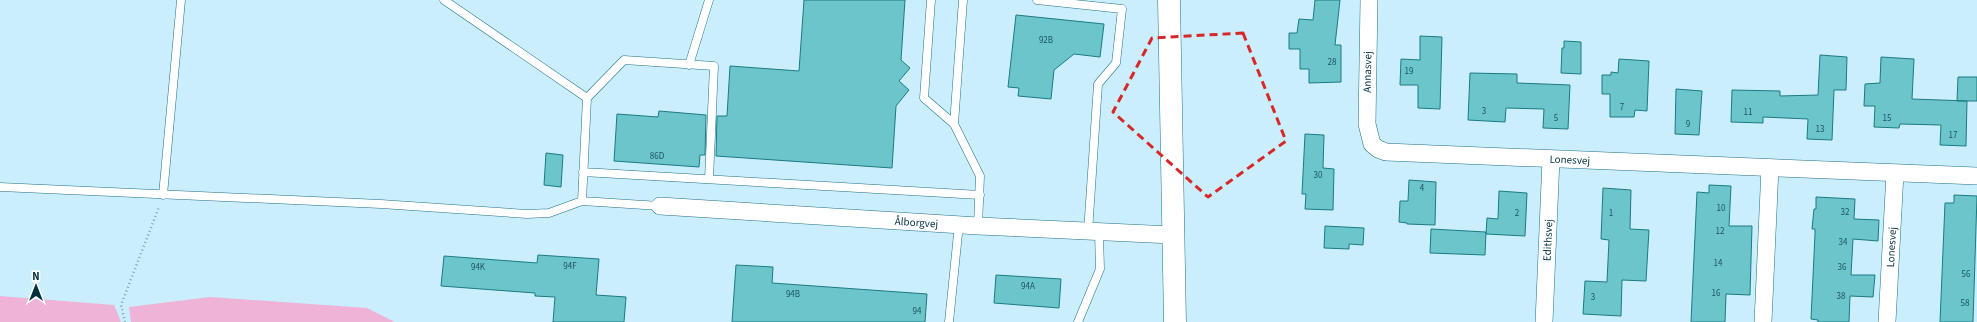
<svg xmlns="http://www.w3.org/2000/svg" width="1977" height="322" font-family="'Source Sans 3',sans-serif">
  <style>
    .green { fill: #efb3d7 }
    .building { fill: #6dc5cc; stroke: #1a7b82 }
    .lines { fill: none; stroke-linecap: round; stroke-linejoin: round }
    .lane-casing { stroke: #1f728a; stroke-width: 9 }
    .street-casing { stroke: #1f728a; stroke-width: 18 }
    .secondary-casing { stroke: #1f728a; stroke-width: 23 }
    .path { stroke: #7ca4b2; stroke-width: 2.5; stroke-dasharray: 1 3; stroke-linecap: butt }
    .lane { stroke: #fff; stroke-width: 8 }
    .street { stroke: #fff; stroke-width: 17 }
    .secondary { stroke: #fff; stroke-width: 22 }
    .marked { fill: none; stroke: #d62828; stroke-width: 3; stroke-dasharray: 8 5; stroke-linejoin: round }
    .labels { text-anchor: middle; stroke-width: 3; stroke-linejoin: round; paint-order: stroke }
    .number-label { font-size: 9px; fill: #1b5461 }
    .street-label { font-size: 11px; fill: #002f3d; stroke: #fff }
  </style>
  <rect width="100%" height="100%" fill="#caeefc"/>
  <path class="green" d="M0,296L114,305L121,322H0Z
    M210,297L367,308L395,322H131L129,307Z"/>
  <path class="building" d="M804,0H905L901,60L910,68L899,81L909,90L896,106L892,168L716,156L717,116H727L730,66L799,71Z
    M1315,0H1340L1335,45H1341V82L1309,83V69H1300V49H1289V33H1297L1299,19L1313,20Z
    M1016,15L1104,24L1100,57L1074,54L1054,70L1051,99L1018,96L1019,88L1008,87Z
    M1420,36L1442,37L1440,109L1418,108V85H1400L1401,59L1420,60Z
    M1564,41L1581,42V74L1561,73L1562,48H1564Z
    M1820,55L1847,57L1846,90H1834L1832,140L1807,139L1808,119L1763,117V123L1731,122L1732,90L1780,91V96L1818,95Z
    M1881,57L1914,59L1912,99L1967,101L1966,146L1940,145L1941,125L1900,124L1899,128L1874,127L1875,106H1864L1865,84L1880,83Z
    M1619,59L1649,61L1647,111L1635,110L1634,117H1610V94H1602V75H1611V72L1618,73Z
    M1470,73L1517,74V83L1570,85L1568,129L1543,128L1544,109L1506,108L1505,122L1468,120Z
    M1958,77H1977V101H1957Z
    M1676,89L1702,91L1699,135L1675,134Z
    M659,111L706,115L705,155H700L699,167L614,161L617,114L658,117Z
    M1305,134L1324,135L1323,168L1334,169L1333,210L1305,209L1306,194H1302Z
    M546,153L563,155L561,187L544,185Z
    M1409,180L1436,182L1435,225L1407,224V223L1399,222L1400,201H1408Z
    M1709,185L1731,186L1729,226H1752L1750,295L1726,294L1725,322H1691L1697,192L1709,193Z
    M1603,188L1631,190L1630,229L1649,230L1646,281L1622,280L1621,316L1583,314L1585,281L1607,282L1609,240L1601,239Z
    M1499,191L1527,193L1525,236L1486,234L1487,218L1498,219Z
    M1954,195L1977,196L1973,322H1940L1945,203H1954Z
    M1816,197L1855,199L1854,219L1879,220L1878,241L1853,239L1851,275H1875L1873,297L1850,296L1849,322H1818V320L1811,319L1815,234V229H1812L1814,209H1816Z
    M1325,226L1364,228L1363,245L1349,244V249L1324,248Z
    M1431,229L1486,232L1485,255L1430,253Z
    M538,255L599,259L596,295L626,297L624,322H553L555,297L535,296V293L441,286L444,256L537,263Z
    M736,265L773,267L772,283L927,294L925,322H732Z
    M996,275L1061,279L1059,308L994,303Z"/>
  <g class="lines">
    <g class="lane-casing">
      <path id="lane" d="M444,0L587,98L582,201
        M931,0L924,98L954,124L980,176L978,226
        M1037,0L1122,9L1116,63L1098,84L1088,232
        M689,65L709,0
        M587,98L624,60L714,66L709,179
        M954,124L963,0
        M583,172L980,195
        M0,187L381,204L527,214L549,213L582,201L660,206
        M163,195L181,0
        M949,322L959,224
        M1078,322L1100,269L1099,233"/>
    </g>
    <g class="street-casing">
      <g id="street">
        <path id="s1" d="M1369,0L1367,124L1372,144L1378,149L1386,152L1977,176"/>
        <path id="s2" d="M660,206L978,226L1172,235"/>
        <path id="s3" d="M1544,322L1551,159"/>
        <path d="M1763,322L1770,168"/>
        <path id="s4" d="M1887,322L1895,173"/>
      </g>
    </g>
    <g class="secondary-casing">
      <path id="secondary" d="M1169,0L1175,322"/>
    </g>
    <path class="path" d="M125,322L121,305L159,207"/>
    <use href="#lane" class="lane"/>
    <use href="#street" class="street"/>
    <use href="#secondary" class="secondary"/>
  </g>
  <path class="marked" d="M1243,33L1286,141L1208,197L1113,112L1152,38Z"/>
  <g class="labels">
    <g class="number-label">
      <text x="1046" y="43">92B</text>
      <text x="1332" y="65">28</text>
      <text x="1409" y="74">19</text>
      <text x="1622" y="110">7</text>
      <text x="1484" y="114">3</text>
      <text x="1748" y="115">11</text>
      <text x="1556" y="121">5</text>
      <text x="1887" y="121">15</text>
      <text x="1688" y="127">9</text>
      <text x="1820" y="132">13</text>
      <text x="1953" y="138">17</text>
      <text x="657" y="159">86D</text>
      <text x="1318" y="178">30</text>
      <text x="1422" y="191">4</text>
      <text x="1721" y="211">10</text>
      <text x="1845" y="215">32</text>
      <text x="1517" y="216">2</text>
      <text x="1611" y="216">1</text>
      <text x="1720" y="234">12</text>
      <text x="1843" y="245">34</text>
      <text x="1718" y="266">14</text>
      <text x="570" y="269">94F</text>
      <text x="478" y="270">94K</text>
      <text x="1842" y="270">36</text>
      <text x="1966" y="277">56</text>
      <text x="1028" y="289">94A</text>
      <text x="1716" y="296">16</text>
      <text x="793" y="297">94B</text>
      <text x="1841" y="299">38</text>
      <text x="1593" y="300">3</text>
      <text x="1965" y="306">58</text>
      <text x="917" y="314">94</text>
    </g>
    <g class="street-label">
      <text transform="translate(1367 72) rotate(-89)" y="4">Annasvej</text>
      <text dy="4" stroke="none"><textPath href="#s1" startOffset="345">Lonesvej</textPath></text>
      <text dy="4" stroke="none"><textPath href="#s2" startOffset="257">Ålborgvej</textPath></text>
      <text dy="4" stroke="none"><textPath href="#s3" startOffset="82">Edithsvej</textPath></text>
      <text dy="4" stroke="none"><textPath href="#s4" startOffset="75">Lonesvej</textPath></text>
    </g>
  </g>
  <g transform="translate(36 286)" stroke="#ffffff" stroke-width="3" paint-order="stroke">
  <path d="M0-3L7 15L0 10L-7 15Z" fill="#002f3d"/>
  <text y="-6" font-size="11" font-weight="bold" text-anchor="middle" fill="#002f3d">N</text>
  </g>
</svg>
